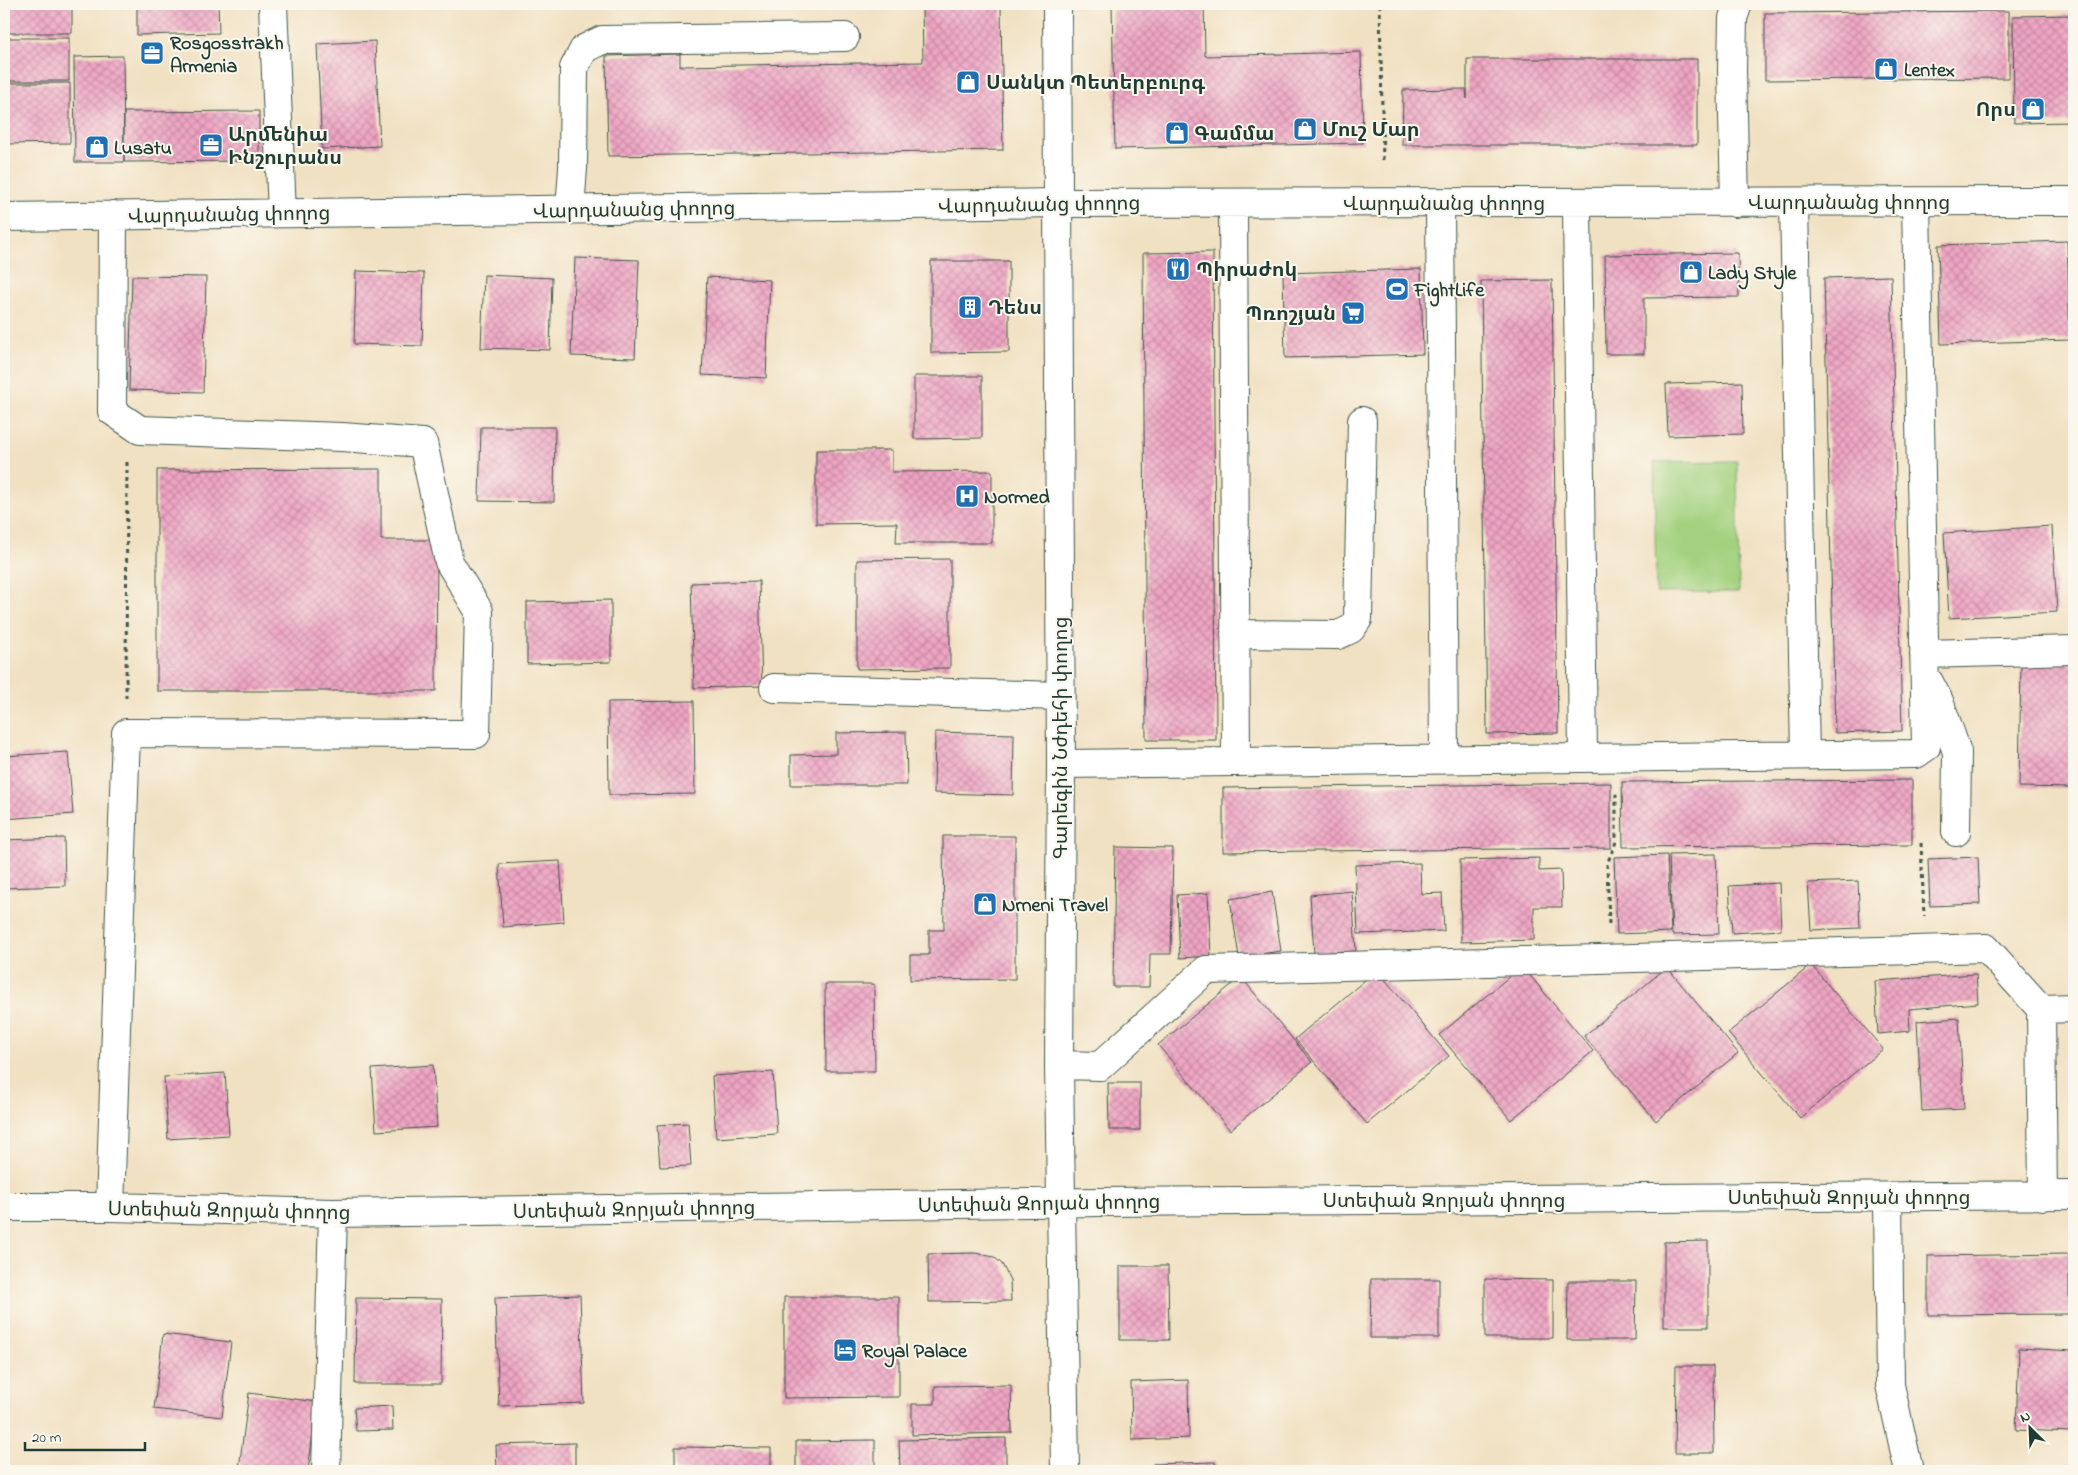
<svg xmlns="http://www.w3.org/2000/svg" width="2078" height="1475" font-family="'Indie Flower','Noto Sans Armenian',sans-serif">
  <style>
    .pitch { fill: #a3d17f; stroke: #61875a }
    .building { fill: url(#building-cross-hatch) }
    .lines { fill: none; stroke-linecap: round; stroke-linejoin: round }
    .minor-casing { stroke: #3e5649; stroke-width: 30 }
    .path { stroke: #3e5649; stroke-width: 3; stroke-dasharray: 4 4; stroke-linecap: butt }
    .minor { stroke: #fff; stroke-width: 28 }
    .labels { text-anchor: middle; stroke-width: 4; stroke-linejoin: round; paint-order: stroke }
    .poi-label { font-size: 20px; font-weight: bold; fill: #1f3d34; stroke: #fbf7ec; text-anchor: start }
    .street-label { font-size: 20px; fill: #1f3d34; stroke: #fbf7ec }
  </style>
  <defs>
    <pattern id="building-cross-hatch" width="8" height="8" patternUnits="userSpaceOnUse" patternTransform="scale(1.25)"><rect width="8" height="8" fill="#f0a5c4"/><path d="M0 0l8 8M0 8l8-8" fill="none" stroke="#c288a0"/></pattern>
  </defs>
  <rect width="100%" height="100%" fill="#fbf7ec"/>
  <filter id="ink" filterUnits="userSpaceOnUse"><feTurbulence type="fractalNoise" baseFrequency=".02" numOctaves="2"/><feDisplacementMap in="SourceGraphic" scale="10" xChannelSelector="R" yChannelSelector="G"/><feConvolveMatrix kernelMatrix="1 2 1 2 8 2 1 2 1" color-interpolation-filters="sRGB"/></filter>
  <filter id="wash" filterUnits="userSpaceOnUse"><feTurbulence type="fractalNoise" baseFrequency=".0096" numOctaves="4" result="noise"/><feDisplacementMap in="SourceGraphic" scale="20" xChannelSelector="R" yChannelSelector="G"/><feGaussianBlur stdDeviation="1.12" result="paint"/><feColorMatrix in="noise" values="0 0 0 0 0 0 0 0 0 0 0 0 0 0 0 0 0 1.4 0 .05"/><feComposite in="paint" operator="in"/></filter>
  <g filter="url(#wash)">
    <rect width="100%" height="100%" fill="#f1e1c3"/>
    <path class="pitch" d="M1737,461L1739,592L1656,593L1654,462Z"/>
    <g id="blocks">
      <path class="building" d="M4,4H72V33H4Z
        M137,4H218L219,33L137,35Z
        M643,4H685V5L643,7Z
        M922,4H1001L1003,150L608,156L606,56L680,54V66L923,62Z
        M1112,4H1204L1205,56L1361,52L1363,143L1115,149Z
        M2009,11V78L1765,80V13Z
        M2074,15V122L2014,123L2013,16Z
        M4,38H69V81H4Z
        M375,41L380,146L322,149L317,44Z
        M123,56L124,162H75L74,57Z
        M1467,59H1697V145H1402L1403,90L1466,89L1467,99Z
        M4,83H70V143L4,144Z
        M259,111V161L124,162V112Z
        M2067,241L2070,340L1941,344L1938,245Z
        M1213,252L1216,740H1146L1143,253Z
        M1738,253L1739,297L1644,298V354H1606L1605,255Z
        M575,258L639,260L635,358L571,356Z
        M931,261H1009V352L931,353Z
        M1421,269L1423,354L1285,358L1283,273Z
        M356,271L424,273L422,346L354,344Z
        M484,275L552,278L550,350L481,348Z
        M132,276L206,277L203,392L129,390Z
        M1891,276L1902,731L1835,733L1824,278Z
        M707,277L770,280L766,378L702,375Z
        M1552,280L1558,733L1487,734L1481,281Z
        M914,376H982V438L914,439Z
        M1742,382L1743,434L1668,436L1666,384Z
        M481,427H555L554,502L479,501Z
        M816,450H892V472L992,471V543H896L897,523L816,524Z
        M381,469V540H437L436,691H157V470Z
        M2052,526L2057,612L1949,618L1944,533Z
        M950,559V668L857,669V560Z
        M759,581L762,686L694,688L691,583Z
        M611,600V662L527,664V602Z
        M2021,661L2074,662V788L2019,787Z
        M694,701L695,794L609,795L608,702Z
        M906,732L907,785H791V755L836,754V733Z
        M935,732L1014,734L1013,795L934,793Z
        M68,752L73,814L4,819V756Z
        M1912,780V845L1623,847L1622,782Z
        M1611,783V848L1223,852V788Z
        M943,836H1015V979L910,980V955H929V930H944Z
        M64,838L65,886L4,888V840Z
        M1115,847L1173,848L1171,954H1150L1149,987H1113Z
        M1716,854L1719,934L1672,935L1669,855Z
        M1667,855L1671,932L1617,934L1614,857Z
        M1978,857L1980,904L1930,906L1928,859Z
        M1539,858V871L1561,870L1562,907H1534V940L1461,942L1460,860Z
        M560,861L564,922L503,927L499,864Z
        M1420,863L1421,894L1442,893L1444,931L1358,934L1355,865Z
        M1858,881L1860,928L1811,930L1808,883Z
        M1779,883L1781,930L1732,933L1729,886Z
        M1352,891L1356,951L1314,953L1310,895Z
        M1272,892L1281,951L1239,957L1230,899Z
        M1208,893L1211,956L1180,958L1177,895Z
        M1811,965L1883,1049L1800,1118L1728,1033Z
        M1522,966L1593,1051L1511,1120L1439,1035Z
        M1667,967L1738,1053L1656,1121L1584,1036Z
        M1377,970L1449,1056L1367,1124L1295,1039Z
        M1976,974L1978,1003L1909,1009L1910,1031L1878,1034L1875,981Z
        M1241,977L1312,1062L1230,1130L1158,1045Z
        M825,984H874L875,1071H826Z
        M1959,1018L1964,1109L1922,1111L1917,1021Z
        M433,1065L437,1127L376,1131L372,1069Z
        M773,1072L777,1134L716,1138L712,1076Z
        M225,1073L229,1135L168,1139L164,1077Z
        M1108,1083H1140V1130H1109Z
        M688,1123L691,1166L660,1167L657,1125Z
        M1708,1241V1327H1664V1242Z
        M975,1253L994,1257L1002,1264L1010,1280L1011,1301L929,1302L928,1254Z
        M2069,1254V1314L1928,1315V1256Z
        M1120,1266H1168L1169,1340H1120Z
        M1371,1279H1439V1338H1370Z
        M1485,1279L1553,1280V1338H1485Z
        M1568,1281H1636L1635,1340H1567Z
        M580,1295L584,1403L499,1406L495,1298Z
        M784,1297H899V1397L784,1398Z
        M356,1298L442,1299L441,1384H355Z
        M163,1334L231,1342L222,1417L154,1409Z
        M2019,1348L2074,1351V1432L2016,1430Z
        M1676,1366H1713L1714,1453H1675Z
        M1188,1380L1189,1438L1132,1440L1131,1382Z
        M1011,1385L1012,1433L912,1435V1404H935V1386Z
        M249,1393L317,1402L308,1471H267L239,1468Z
        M392,1406L393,1430L356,1431L354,1408Z
        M1006,1438V1471H900L899,1440Z
        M875,1440V1471H796V1441Z
        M575,1443V1471H497L496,1445Z
        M675,1447L771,1448V1471H675Z
        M1215,1462L1216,1471H1153V1464Z"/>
    </g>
  </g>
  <g filter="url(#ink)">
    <use href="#blocks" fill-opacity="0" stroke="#3e5649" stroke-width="1"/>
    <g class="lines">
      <g class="minor-casing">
        <path id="minor" d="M273,4L282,213
          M1057,4L1061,764L1059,1065L1065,1471
          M1233,203L1236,762
          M1440,203L1444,759
          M1577,203L1583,758
          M1735,203L1732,70L1733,18L1738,4
          M1794,203L1805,755
          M570,210L573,168L574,68L584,49L602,40L845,37
          M4,217L1059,203L2074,201
          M1235,634L1338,635L1351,629L1358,619L1362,421
          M1924,654L2074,650
          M1929,682L1939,701L1957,752L1956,832
          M774,688L1060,696
          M1061,764L1916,754L1926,747L1916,202
          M2041,1009L2043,1196
          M1059,1065L1100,1066L1206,970L1986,948L2041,1009L2074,1008
          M1888,1197L1890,1385L1909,1471
          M4,1207H110L333,1213L1100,1202L2074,1195
          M110,1207L126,733L476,734L479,611L449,562L423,443L342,437L140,430L112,411L113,215
          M326,1471L333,1213"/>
      </g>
      <path class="path" d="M1380,4L1383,163
        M126,698L127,461
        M1921,843L1924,916
        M1609,924L1607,864L1616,842V793"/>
      <use href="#minor" class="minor"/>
    </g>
  </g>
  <defs>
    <g id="office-square" transform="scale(1.25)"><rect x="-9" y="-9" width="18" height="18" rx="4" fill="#1f6fb2" stroke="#fbf7ec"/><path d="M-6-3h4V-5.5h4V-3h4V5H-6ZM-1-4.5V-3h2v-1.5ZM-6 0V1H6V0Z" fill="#fff"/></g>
    <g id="shop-square" transform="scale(1.25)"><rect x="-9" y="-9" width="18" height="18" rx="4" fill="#1f6fb2" stroke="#fbf7ec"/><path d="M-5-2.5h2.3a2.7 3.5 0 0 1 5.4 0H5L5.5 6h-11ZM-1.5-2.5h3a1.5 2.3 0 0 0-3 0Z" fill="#fff"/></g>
    <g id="restaurant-square" transform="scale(1.25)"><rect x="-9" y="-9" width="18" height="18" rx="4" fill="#1f6fb2" stroke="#fbf7ec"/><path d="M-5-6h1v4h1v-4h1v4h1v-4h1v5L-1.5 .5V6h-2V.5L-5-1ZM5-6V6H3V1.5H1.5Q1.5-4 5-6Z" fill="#fff"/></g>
    <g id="stadium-square" transform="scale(1.25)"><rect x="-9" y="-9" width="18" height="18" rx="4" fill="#1f6fb2" stroke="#fbf7ec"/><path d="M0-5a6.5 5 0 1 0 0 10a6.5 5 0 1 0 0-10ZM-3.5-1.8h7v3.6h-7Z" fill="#fff"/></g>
    <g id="building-square" transform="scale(1.25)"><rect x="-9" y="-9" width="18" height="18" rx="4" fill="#1f6fb2" stroke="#fbf7ec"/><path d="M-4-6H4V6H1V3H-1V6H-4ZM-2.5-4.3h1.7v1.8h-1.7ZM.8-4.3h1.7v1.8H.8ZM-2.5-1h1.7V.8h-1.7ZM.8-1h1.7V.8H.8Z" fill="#fff"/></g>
    <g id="supermarket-square" transform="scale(1.25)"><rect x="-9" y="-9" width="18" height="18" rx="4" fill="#1f6fb2" stroke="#fbf7ec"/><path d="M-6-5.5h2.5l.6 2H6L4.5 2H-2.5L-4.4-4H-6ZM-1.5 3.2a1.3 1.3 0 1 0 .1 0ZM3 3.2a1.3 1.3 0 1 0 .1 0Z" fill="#fff"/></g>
    <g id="hospital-square" transform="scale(1.25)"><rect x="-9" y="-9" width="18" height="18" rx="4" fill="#1f6fb2" stroke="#fbf7ec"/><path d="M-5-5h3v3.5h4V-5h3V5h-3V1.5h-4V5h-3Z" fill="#fff"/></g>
    <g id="hotel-square" transform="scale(1.25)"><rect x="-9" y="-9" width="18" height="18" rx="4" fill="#1f6fb2" stroke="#fbf7ec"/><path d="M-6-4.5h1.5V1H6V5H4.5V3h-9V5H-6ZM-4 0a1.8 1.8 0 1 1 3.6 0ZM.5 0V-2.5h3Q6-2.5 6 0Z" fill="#fff"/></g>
  </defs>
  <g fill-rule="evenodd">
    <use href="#office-square" x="152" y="53"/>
    <use href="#shop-square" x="1886" y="69"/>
    <use href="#shop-square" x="968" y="82"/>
    <use href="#shop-square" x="2033" y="109"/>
    <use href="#shop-square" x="1305" y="129"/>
    <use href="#shop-square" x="1177" y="133"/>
    <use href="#office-square" x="211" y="145"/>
    <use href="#shop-square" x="97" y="147"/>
    <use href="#restaurant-square" x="1178" y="269"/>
    <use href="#shop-square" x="1691" y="272"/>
    <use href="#stadium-square" x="1397" y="289"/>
    <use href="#building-square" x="970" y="307"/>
    <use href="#supermarket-square" x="1353" y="313"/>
    <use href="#hospital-square" x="967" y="496"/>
    <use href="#shop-square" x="985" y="904"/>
    <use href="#hotel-square" x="845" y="1350"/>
  </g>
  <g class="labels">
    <g class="poi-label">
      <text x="170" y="49">Rosgosstrakh<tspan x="170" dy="23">Armenia</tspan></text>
      <text x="1904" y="76">Lentex</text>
      <text x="986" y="89">Սանկտ Պետերբուրգ</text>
      <text x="2016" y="116" text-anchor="end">Որս</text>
      <text x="1322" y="136">Մուշ Մար</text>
      <text x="1194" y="140">Գամմա</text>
      <text x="228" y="141">Արմենիա<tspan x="228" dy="23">Ինշուրանս</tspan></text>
      <text x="114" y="154">Lusatu</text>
      <text x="1196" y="276">Պիրաժոկ</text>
      <text x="1708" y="279">Lady Style</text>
      <text x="1414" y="296">FightLife</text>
      <text x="988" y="314">Դենս</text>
      <text x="1336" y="320" text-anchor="end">Պռոշյան</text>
      <text x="984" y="503">Normed</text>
      <text x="1002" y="911">Nrneni Travel</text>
      <text x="862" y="1357">Royal Palace</text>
    </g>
    <g class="street-label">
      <text x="1849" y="209">Վարդանանց փողոց</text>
      <text x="1444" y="210">Վարդանանց փողոց</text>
      <text transform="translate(1039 204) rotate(-1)" y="7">Վարդանանց փողոց</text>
      <text transform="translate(634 209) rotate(-1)" y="7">Վարդանանց փողոց</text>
      <text transform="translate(229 214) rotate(-1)" y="7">Վարդանանց փողոց</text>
      <text transform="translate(1060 738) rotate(-90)" y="7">Գարեգին Նժդեհի փողոց</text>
      <text x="1849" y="1204">Ստեփան Զորյան փողոց</text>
      <text x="1444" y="1207">Ստեփան Զորյան փողոց</text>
      <text transform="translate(1039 1203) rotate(-1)" y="7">Ստեփան Զորյան փողոց</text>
      <text transform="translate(634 1209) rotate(-1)" y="7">Ստեփան Զորյան փողոց</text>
      <text transform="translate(229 1210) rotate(1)" y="7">Ստեփան Զորյան փողոց</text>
    </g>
  </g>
  <rect width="2078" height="1475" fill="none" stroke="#fbf7ec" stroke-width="20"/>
  <g transform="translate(2030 1428) rotate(336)" stroke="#fbf7ec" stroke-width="4" paint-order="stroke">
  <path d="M0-4L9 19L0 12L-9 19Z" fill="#1f3d34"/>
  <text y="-8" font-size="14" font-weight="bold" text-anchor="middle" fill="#1f3d34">N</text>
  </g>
  <path d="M25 1442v8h120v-8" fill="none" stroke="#1f3d34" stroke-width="2.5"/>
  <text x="32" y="1442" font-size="15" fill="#1f3d34" stroke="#fbf7ec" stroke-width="4" paint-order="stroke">20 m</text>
</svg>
